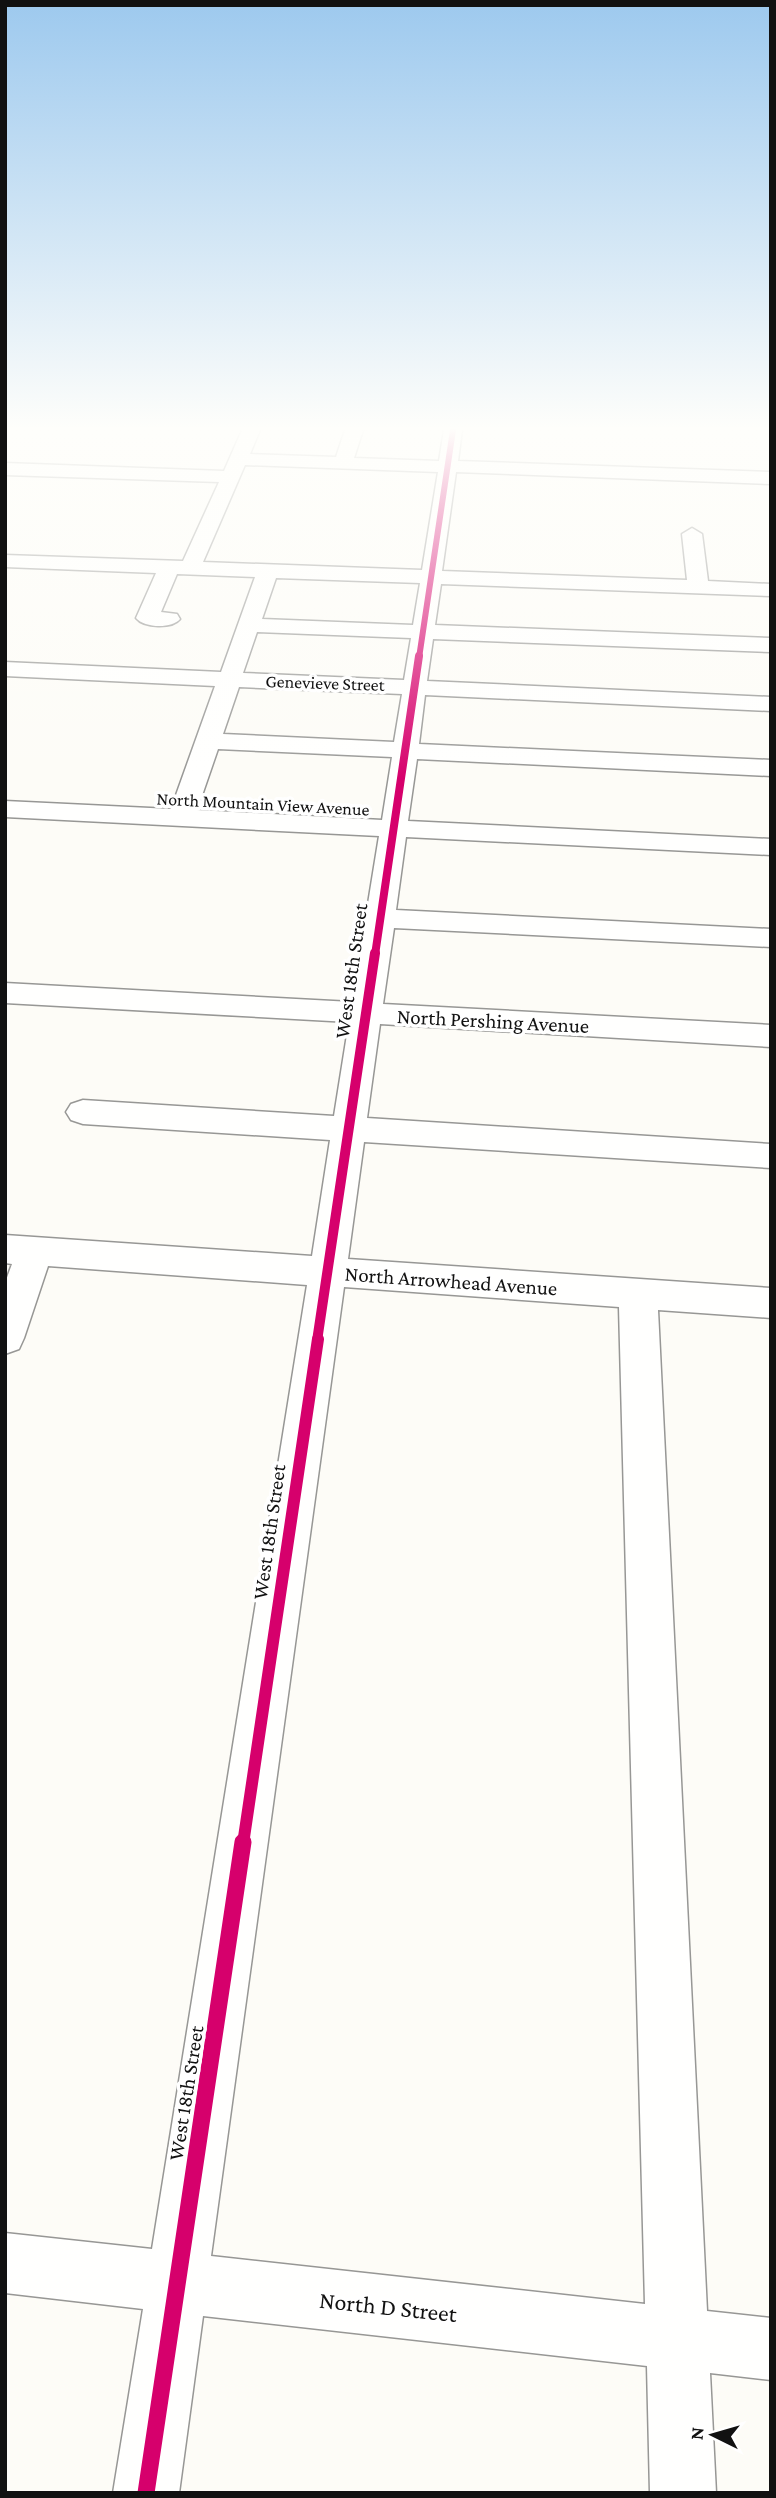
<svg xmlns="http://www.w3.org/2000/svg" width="776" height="2498" font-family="'Crimson Pro',serif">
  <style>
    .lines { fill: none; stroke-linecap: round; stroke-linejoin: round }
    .minor-casing { stroke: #979795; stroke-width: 3 }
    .minor { fill: #fffffe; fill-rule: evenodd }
    .cycleway-far4-casing { stroke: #fff; stroke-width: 9 }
    .cycleway-far3-casing { stroke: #fff; stroke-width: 11 }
    .cycleway-far2-casing { stroke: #fff; stroke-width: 14 }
    .cycleway-far1-casing { stroke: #fff; stroke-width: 17 }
    .cycleway-casing { stroke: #fff; stroke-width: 21 }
    .cycleway-far4 { stroke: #d6006c; stroke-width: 6 }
    .cycleway-far3 { stroke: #d6006c; stroke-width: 8 }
    .cycleway-far2 { stroke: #d6006c; stroke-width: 10 }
    .cycleway-far1 { stroke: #d6006c; stroke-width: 12 }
    .cycleway { stroke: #d6006c; stroke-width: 17 }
    .labels { text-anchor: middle; stroke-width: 7; stroke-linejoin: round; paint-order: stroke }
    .far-street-label { font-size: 18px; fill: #111; stroke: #fff }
    .street-label { font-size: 21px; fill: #111; stroke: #fff }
    .near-street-label { font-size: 24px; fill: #111; stroke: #fff }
  </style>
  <rect width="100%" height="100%" fill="#fdfcf7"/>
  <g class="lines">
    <g class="minor-casing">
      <path id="minor" d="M242,430H260L250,454L336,457L345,430H363L354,458L439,461L444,430H462L458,461L771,472V484L456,472L442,571L687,580L682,534L692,528L702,534L708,581L771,584V596L441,584L435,625L771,638V652L433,639L427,681L771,697V711L425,695L419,744L771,760V776L417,759L408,821L771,839V855L406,837L396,910L771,929V947L394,928L383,1004L771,1025V1047L380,1024L367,1118L771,1144V1168L364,1142L348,1259L771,1288V1318L658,1310L707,2311L771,2318V2380L710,2373L716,2493H650L647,2366L203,2316L179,2493H113L143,2309L5,2293V2233L152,2249L307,1285L48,1266L24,1338L19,1349L5,1354V1283L12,1264L5,1263V1235L312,1256L330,1140L83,1124L71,1120L66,1112L71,1104L83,1100L334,1116L349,1022L5,1003V983L352,1002L379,836L5,817V801L171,809L215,686L5,676V662L221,672L255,577L177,574L161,612L177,614L180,619C172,629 144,628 136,618L156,573L5,567V555L183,561L219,482L5,475V463L224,471ZM245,465L438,472L422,570L203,562ZM276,578L420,583L413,625L262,619ZM257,632L411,638L404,680L243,673ZM239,687L402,694L394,742L223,734ZM218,749L392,757L382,820L197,810ZM344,1287L619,1307L645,2304L211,2256Z"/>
    </g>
    <use href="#minor" class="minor"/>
    <g class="cycleway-far4-casing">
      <path id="cycleway-far4" d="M419,658L453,430"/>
    </g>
    <g class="cycleway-far3-casing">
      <path id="cycleway-far3" d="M375,955L419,656"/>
    </g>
    <g class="cycleway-far2-casing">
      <path id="cycleway-far2" d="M317,1341L375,953"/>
    </g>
    <g class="cycleway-far1-casing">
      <path id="cycleway-far1" d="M243,1844L318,1339"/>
    </g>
    <g class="cycleway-casing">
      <path id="cycleway" d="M146,2493L243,1842"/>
    </g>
    <use href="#cycleway-far4" class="cycleway-far4"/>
    <use href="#cycleway-far3" class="cycleway-far3"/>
    <use href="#cycleway-far2" class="cycleway-far2"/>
    <use href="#cycleway-far1" class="cycleway-far1"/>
    <use href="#cycleway" class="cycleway"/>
  </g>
  <linearGradient id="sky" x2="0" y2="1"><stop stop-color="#9dc9ee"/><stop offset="0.55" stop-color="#fefefb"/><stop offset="1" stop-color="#fefefb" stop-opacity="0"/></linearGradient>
  <rect width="776" height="779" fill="url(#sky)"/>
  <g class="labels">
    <g class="far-street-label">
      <text transform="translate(325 683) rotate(2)" y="6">Genevieve Street</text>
      <text transform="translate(263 804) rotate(3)" y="6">North Mountain View Avenue</text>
    </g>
    <g class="street-label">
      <text transform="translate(351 971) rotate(-82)" y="7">West 18th Street</text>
      <text transform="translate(493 1021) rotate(3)" y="7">North Pershing Avenue</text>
      <text transform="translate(451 1281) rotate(4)" y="7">North Arrowhead Avenue</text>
      <text transform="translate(269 1532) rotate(-82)" y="7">West 18th Street</text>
      <text transform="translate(186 2093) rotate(-81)" y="7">West 18th Street</text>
    </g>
    <g class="near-street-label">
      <text transform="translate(388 2307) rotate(6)" y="8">North D Street</text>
    </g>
  </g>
  <rect width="776" height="2498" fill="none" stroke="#111111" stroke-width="14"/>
  <g transform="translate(713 2435) rotate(275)" stroke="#ffffff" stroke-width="5" paint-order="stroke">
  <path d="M0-5L12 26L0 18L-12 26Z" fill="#111111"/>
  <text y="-10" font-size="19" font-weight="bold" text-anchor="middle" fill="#111111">N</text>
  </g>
</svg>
